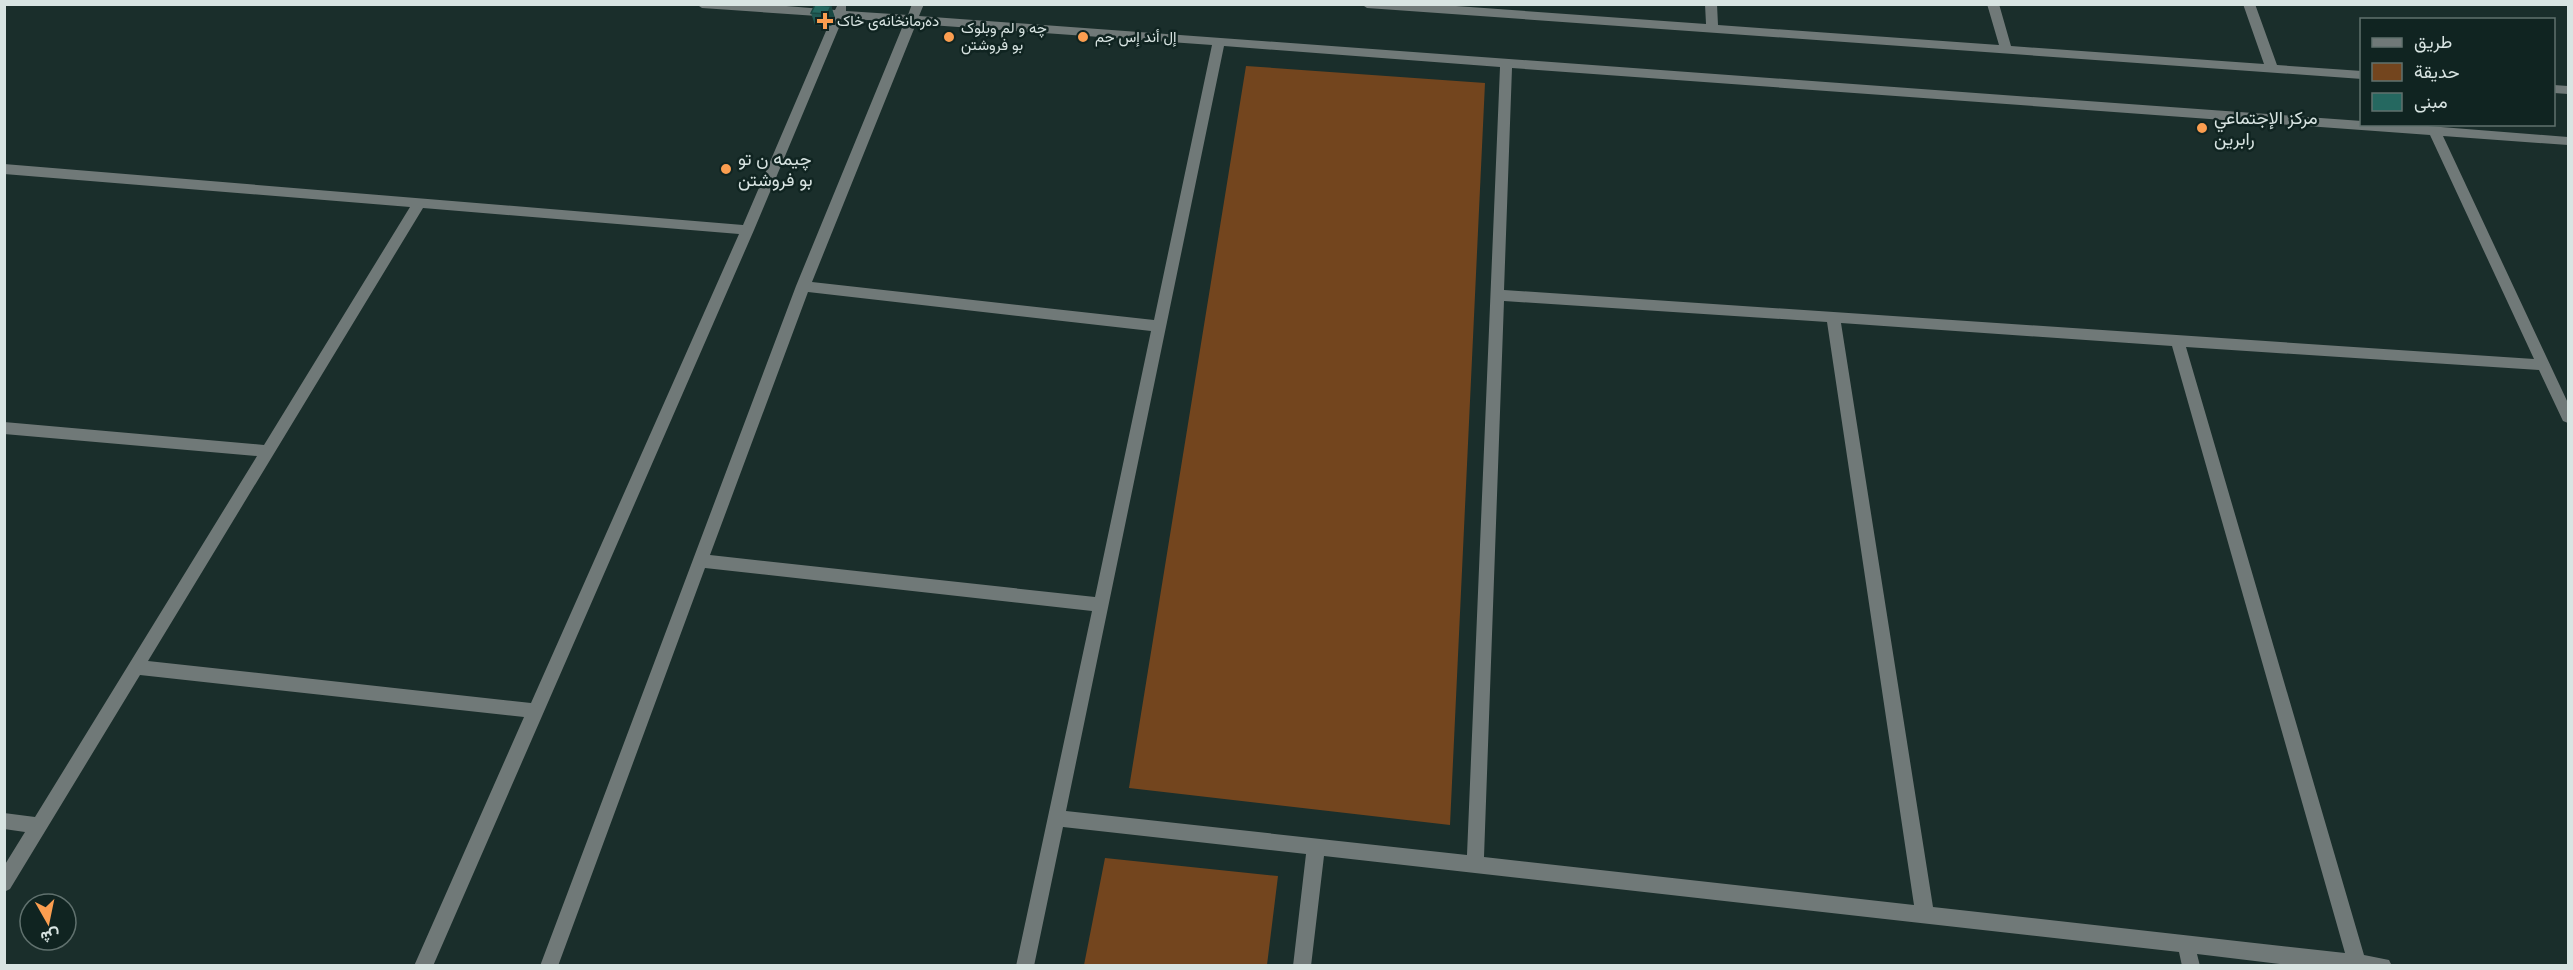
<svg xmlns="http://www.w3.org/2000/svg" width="2573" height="970" font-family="'Fira Sans',Vazirmatn,sans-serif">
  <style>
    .green { fill: #73451e }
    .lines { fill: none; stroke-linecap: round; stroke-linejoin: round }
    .minor { fill: #707978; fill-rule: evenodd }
    .wall { fill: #205953 }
    .shaded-wall { fill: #1a4943 }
    .building { fill: #256860; stroke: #1a4943; stroke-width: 1.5 }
    .poi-dot { fill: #fb9e50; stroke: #102421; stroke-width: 2 }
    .labels { text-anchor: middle; stroke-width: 5; stroke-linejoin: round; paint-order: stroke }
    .far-poi-label { font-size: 15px; fill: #d8e4e2; stroke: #102421; text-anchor: start }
    .poi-label { font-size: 18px; fill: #d8e4e2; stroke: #102421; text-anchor: start }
  </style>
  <rect width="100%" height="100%" fill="#1a2e2b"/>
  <path class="green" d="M1246,66L1485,83L1450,825L1129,788Z
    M1105,858L1278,876L1267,965H1084Z"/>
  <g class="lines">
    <path class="minor" d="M696,4H761L835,10L838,4H846V11L908,15L912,4H924L919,16L2362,121V124H2403L2568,137V145L2443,136L2568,403V423L2563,421L2539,370L2186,347L2364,955L2389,960L2392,966H2297L2197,954L2200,966H2182L2179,952L1324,856L1311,966H1293L1306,854L1063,827L1034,966H1016L1092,611L705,568L558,966H540L796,286L904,23L843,18L754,230L433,966H414L524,717L140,675L10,889L4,892V866L25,832L4,829V813L35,817L257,456L4,434V422L264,445L410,207L4,174V164L743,225L832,17L702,8ZM916,24L1212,45L1154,320L812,282ZM1224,46L1500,67L1467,855L1066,811ZM1512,68L2430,135L2534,359L1504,290ZM423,208L739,234L531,703L148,661ZM808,292L1151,331L1095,597L710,555ZM1504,301L1827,322L1914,905L1484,857ZM1841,323L2172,346L2345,953L1933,907Z
      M1361,4H1428L1706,24L1705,4H1717L1718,25L1999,45L1987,4H1999L2011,46L2264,64L2243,4H2255L2277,65L2362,71V79L1367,8Z
      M2554,85L2568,86V94L2554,93Z"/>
  </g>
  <path class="wall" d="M831,6L835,18L831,26L815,25L811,13Z"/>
  <path class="shaded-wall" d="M831,6L835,18L831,26L827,14Z"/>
  <path class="building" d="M815,5L831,6L827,14L811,13Z"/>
  <g class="poi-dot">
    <path d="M822 12h6v6h6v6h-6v6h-6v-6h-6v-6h6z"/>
    <circle cx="949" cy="37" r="6"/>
    <circle cx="1083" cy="37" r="6"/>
    <circle cx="2202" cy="128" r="6"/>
    <circle cx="726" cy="169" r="6"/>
  </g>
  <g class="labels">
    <g class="far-poi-label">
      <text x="837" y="26">دەرمانخانەی خاک</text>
      <text x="961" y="33">چه و لم وبلوک<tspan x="961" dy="17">بو فروشتن</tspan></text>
      <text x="1095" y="42">إل أند إس جم</text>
    </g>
    <g class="poi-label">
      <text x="2214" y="124">مركز الإجتماعي<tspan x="2214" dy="21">رابرين</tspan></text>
      <text x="738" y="165">چیمه ن تو<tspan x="738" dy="21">بو فروشتن</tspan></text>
    </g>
  </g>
  <rect width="2573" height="970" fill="none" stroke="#d8e4e2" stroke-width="12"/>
  <rect x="2360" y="18" width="195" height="108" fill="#102421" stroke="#60716e" stroke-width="1.5"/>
  <rect x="2372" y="38" width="30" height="9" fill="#707978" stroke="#60716e" stroke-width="1.5"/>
  <text x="2414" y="48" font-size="18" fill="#d8e4e2">طريق</text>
  <rect x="2372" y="63" width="30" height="18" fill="#73451e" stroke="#60716e" stroke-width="1.5"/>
  <text x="2414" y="78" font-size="18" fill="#d8e4e2">حديقة</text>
  <rect x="2372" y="93" width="30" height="18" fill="#256860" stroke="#60716e" stroke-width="1.5"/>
  <text x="2414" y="108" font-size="18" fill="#d8e4e2">مبنى</text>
  <g transform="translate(48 922) rotate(171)"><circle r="28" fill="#102421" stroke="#60716e" stroke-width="1.5"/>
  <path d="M0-4.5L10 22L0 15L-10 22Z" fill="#fb9e50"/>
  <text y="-9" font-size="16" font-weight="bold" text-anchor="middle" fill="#d8e4e2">ش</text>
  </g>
</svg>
